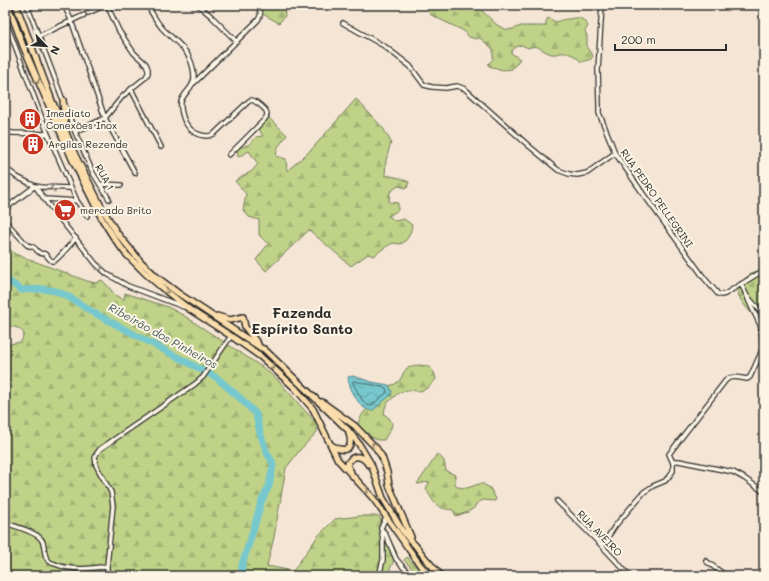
<svg xmlns="http://www.w3.org/2000/svg" width="769" height="581" font-family="Mali,sans-serif">
  <style>
    .grass { fill: url(#grass-tufts); stroke: #757e5a }
    .forest { fill: url(#forest-firs); stroke: #757e5a }
    .water { fill: url(#water-waves); stroke: #59898d }
    .lines { fill: none; stroke-linecap: round; stroke-linejoin: round }
    .shore { stroke: #496a6c; stroke-width: 1 }
    .river { stroke: #77c8ce; stroke-width: 7 }
    .street-casing { stroke: #2b2b2b; stroke-width: 6 }
    .primary-casing { stroke: #2b2b2b; stroke-width: 8 }
    .street { stroke: #fcf5e5; stroke-width: 3.5 }
    .primary { stroke: #faddab; stroke-width: 5 }
    .oneway { stroke: #92846b }
    .oneway2 { stroke: #949088 }
    .labels { text-anchor: middle; stroke-width: 4; stroke-linejoin: round; paint-order: stroke }
    .poi-label { font-size: 10px; fill: #2b2b2b; stroke: #fcf5e5; text-anchor: start }
    .street-label { font-size: 10px; fill: #2b2b2b; stroke: #fcf5e5 }
    .water-label { font-size: 11px; font-style: italic; fill: #425a5c; stroke: #fcf5e5 }
    .district-label { font-size: 14px; font-weight: bold; fill: #2b2b2b; stroke: #fcf5e5 }
  </style>
  <defs>
    <pattern id="grass-tufts" width="24" height="20" patternUnits="userSpaceOnUse"><rect width="24" height="20" fill="#bfd288"/><path d="M3 7l-1-3M5 7V3M7 7l1-3M15 17l-1-3M17 17v-4M19 17l1-3" fill="none" stroke="#a4b476"/></pattern>
    <pattern id="forest-firs" width="22" height="20" patternUnits="userSpaceOnUse"><rect width="22" height="20" fill="#bfd288"/><path d="M5 1l3.5 6h-7zM16 11l3.5 6h-7z" fill="#a4b476"/></pattern>
    <pattern id="water-waves" width="16" height="10" patternUnits="userSpaceOnUse"><rect width="16" height="10" fill="#77c8ce"/><path d="M0 5q4-4 8 0t8 0" fill="none" stroke="#62a3a7"/></pattern>
  </defs>
  <rect width="100%" height="100%" fill="#f5e5d5"/>
  <filter id="ink" filterUnits="userSpaceOnUse"><feTurbulence type="fractalNoise" baseFrequency=".025" numOctaves="2"/><feDisplacementMap in="SourceGraphic" scale="8" xChannelSelector="R" yChannelSelector="G"/><feConvolveMatrix kernelMatrix="1 2 1 2 8 2 1 2 1" color-interpolation-filters="sRGB"/></filter>
  <g filter="url(#ink)">
    <path class="grass" d="M407,557L425,576H419L404,560Z"/>
    <path class="forest" d="M256,5H284L285,16L279,23L261,13Z
      M427,5H476L497,25L507,30L513,29L521,26H546V21L548,18L556,22C561,20 564,19 569,19C579,17 581,16 588,26L585,31L587,36V48L593,56L591,59L581,62C576,56 569,52 561,53C558,53 555,55 552,54C541,52 540,43 528,48L522,45C517,46 512,48 511,53L520,59L512,69L503,70L489,66L488,64L493,59V49L480,38L476,39L469,37L464,31L431,15L427,10Z
      M356,99L383,128L391,142L386,160L385,175L400,178L409,182L407,188L398,186L390,192L389,202L398,203V210L389,216L395,221L404,219L412,225C411,231 408,242 400,244C398,244 396,243 394,243C387,245 380,251 374,256L368,254L351,266L309,230L266,271L256,260L268,244L259,235V220L249,217L243,210L246,194L235,181L252,171L258,164L249,151L238,157L237,149L250,144L256,137L263,136L258,128L268,117L287,135L278,147L276,156L286,159L287,171L311,150Z
      M5,245L15,254L87,281L96,283L102,280L107,285L115,295L124,300L125,293L168,307L183,315L262,367L278,380L298,403L317,424V432L300,450L286,468L274,537L267,566L293,571L318,536L335,519L360,516H379L397,553L387,576H5V355L6,354L9,344L21,342L24,334C19,326 14,327 5,326Z
      M764,268V311H760L756,314L755,318C749,309 736,300 738,287L742,286L743,280L752,273Z
      M418,365C428,365 434,368 436,379C431,385 426,391 418,391C413,391 409,389 405,391C402,391 396,394 394,397C391,399 391,401 387,403L385,408L384,414L389,418L392,423L391,428L384,440H378L360,432L356,427L362,415L365,411L376,404L389,386L395,384L400,380L404,372L407,368Z
      M437,454L439,455L444,461L446,471L455,475V483L457,487L467,488L479,484H483L490,488L496,499L495,501L483,500L477,503L474,508L468,512L456,516L453,510C435,508 435,504 426,489L427,486L430,482C425,482 421,484 417,484L431,464L435,457Z"/>
    <path class="water" d="M353,376L372,382L389,385L392,392L391,395L372,411C371,410 367,410 366,409C358,405 348,386 348,377Z"/>
    <g class="lines">
      <path class="shore" d="M353,381H355L386,388L387,392L371,406H369L362,400L353,383Z"/>
      <path class="river" d="M5,279L22,290L43,289L56,291L67,296L94,313L217,378L240,398L256,414L260,433L267,453L272,461L273,466L269,486L262,500L251,537L242,565V576"/>
      <g class="street-casing">
        <path id="street" d="M27,5L63,100L75,132L93,173L109,199
          M64,5L71,20L105,118L135,173
          M147,5C152,13 156,21 162,28C171,38 183,45 189,57C192,63 194,71 194,78C194,88 183,93 181,102C180,108 183,120 187,125C192,133 205,139 214,134L249,101L252,100C255,101 267,109 267,114C267,116 265,119 264,120L229,155
          M198,5L211,16L237,42
          M602,5L598,70L599,105V113L610,140L615,153L644,195L705,279L718,294L721,295L725,294L764,270
          M88,13L106,5
          M5,19L48,134L77,201L87,216
          M343,23L384,46L410,66L424,85L432,87L446,88L457,86L465,89L529,146L558,170L569,174L577,175L587,173L615,153
          M39,36L84,15
          M194,83L258,20C262,14 261,10 256,5
          M131,89L161,147
          M5,131L12,133L48,134
          M75,132L105,118L122,97L131,89L146,77L148,73V69L146,64L134,53L119,31L107,5
          M5,168L17,177L35,186L48,204L96,264L107,274L128,286L184,307
          M100,184L121,185
          M35,186L41,187L70,188
          M45,199L77,201
          M5,209L35,186
          M7,223L27,245C29,246 31,246 33,247C36,248 37,252 40,253C45,255 43,252 46,255C49,257 50,262 54,261C57,261 72,242 76,238
          M741,284L747,296L764,315
          M747,296C750,306 756,315 760,325C763,332 761,340 764,347
          M673,463L669,454L682,437L726,380C732,375 740,378 747,379L750,377L764,346
          M557,501L602,546L630,576
          M5,523C15,526 32,531 39,537C46,542 43,551 46,557C48,561 51,563 55,564C72,571 90,569 107,566L113,506L111,492L99,471L96,465L95,456L100,449L195,384L203,377L231,336
          M381,529L385,533L396,559L411,576
          M602,546L615,526L644,492L653,486L665,481L670,475L673,471V463L675,461H679L733,472L744,478L764,492
          M706,561L726,576
          M107,576V566
          M379,576L383,560V540L381,528L386,517"/>
      </g>
      <g class="primary-casing">
        <path id="primary" d="M8,5L23,46L73,161L102,219L114,238L126,254L145,273L161,287L189,309L231,336L261,357L295,388L313,409L338,460L373,498L420,565L430,576
          M16,5L52,101L65,130L75,155L102,208L117,233L141,262L158,278L178,293L261,348L264,349L348,430L359,444L371,464L383,498L402,530L409,539L415,545L425,558L441,576
          M63,100L65,127
          M217,316L230,320L243,317L245,327L258,344
          M322,402L355,426L376,448L382,457L387,472L389,485L397,504L411,537
          M331,445C344,453 354,451 349,433
          M351,472L348,467V463C353,454 362,455 368,464"/>
      </g>
      <use href="#street" class="street"/>
      <use href="#primary" class="primary"/>
    </g>
    <defs><path id="oneway-chevron" d="M-2-3.5L2.5 0L-2 3.5" fill="none" stroke-width="1.6" stroke-linecap="round" stroke-linejoin="round"/></defs>
    <g class="oneway">
      <use href="#oneway-chevron" transform="translate(37 81) rotate(67)"/>
      <use href="#oneway-chevron" transform="translate(166 291) rotate(38)"/>
      <use href="#oneway-chevron" transform="translate(272 367) rotate(41)"/>
      <use href="#oneway-chevron" transform="translate(374 445) rotate(-130)"/>
      <use href="#oneway-chevron" transform="translate(366 491) rotate(46)"/>
    </g>
    <g class="oneway2">
      <use href="#oneway-chevron" transform="translate(53 188) rotate(-179)"/>
      <use href="#oneway-chevron" transform="translate(100 268) rotate(44)"/>
    </g>
  </g>
  <defs>
    <g id="building-disc" transform="scale(1.15)"><circle r="9.5" fill="#c8321e" stroke="#fcf5e5"/><path d="M-4-6H4V6H1V3H-1V6H-4ZM-2.5-4.3h1.7v1.8h-1.7ZM.8-4.3h1.7v1.8H.8ZM-2.5-1h1.7V.8h-1.7ZM.8-1h1.7V.8H.8Z" fill="#fff"/></g>
    <g id="supermarket-disc" transform="scale(1.15)"><circle r="9.5" fill="#c8321e" stroke="#fcf5e5"/><path d="M-6-5.5h2.5l.6 2H6L4.5 2H-2.5L-4.4-4H-6ZM-1.5 3.2a1.3 1.3 0 1 0 .1 0ZM3 3.2a1.3 1.3 0 1 0 .1 0Z" fill="#fff"/></g>
  </defs>
  <g fill-rule="evenodd">
    <use href="#building-disc" x="30" y="119"/>
    <use href="#building-disc" x="33" y="144"/>
    <use href="#supermarket-disc" x="65" y="210"/>
  </g>
  <g class="labels">
    <g class="poi-label">
      <text x="46" y="117">Imediato<tspan x="46" dy="12">Conexões Inox</tspan></text>
      <text x="48" y="148">Argilas Rezende</text>
      <text x="80" y="214">mercado Brito</text>
    </g>
    <g class="street-label">
      <text transform="translate(105 177) rotate(61)" y="4">RUA 1</text>
      <text transform="translate(657 198) rotate(55)" y="4">RUA PEDRO PELLEGRINI</text>
      <text transform="translate(600 533) rotate(46)" y="4">RUA AVEIRO</text>
    </g>
    <g class="water-label">
      <text transform="translate(163 336) rotate(29)" y="4">Ribeirão dos Pinheiros</text>
    </g>
    <g class="district-label">
      <text x="302" y="318">Fazenda<tspan x="302" dy="16">Espírito Santo</tspan></text>
    </g>
  </g>
  <rect width="769" height="581" fill="none" stroke="#fcf5e5" stroke-width="20"/>
  <rect x="10" y="10" width="749" height="561" fill="none" stroke="#2b2b2b" stroke-width="1.5" filter="url(#ink)"/>
  <g transform="translate(46 46) rotate(115)" stroke="#fcf5e5" stroke-width="3" paint-order="stroke">
  <path d="M0-3L7 15L0 10L-7 15Z" fill="#2b2b2b"/>
  <text y="-6" font-size="11" font-weight="bold" text-anchor="middle" fill="#2b2b2b">N</text>
  </g>
  <path d="M615 44v6h111v-6" fill="none" stroke="#2b2b2b" stroke-width="2"/>
  <text x="621" y="44" font-size="12" fill="#2b2b2b" stroke="#fcf5e5" stroke-width="3" paint-order="stroke">200 m</text>
</svg>
